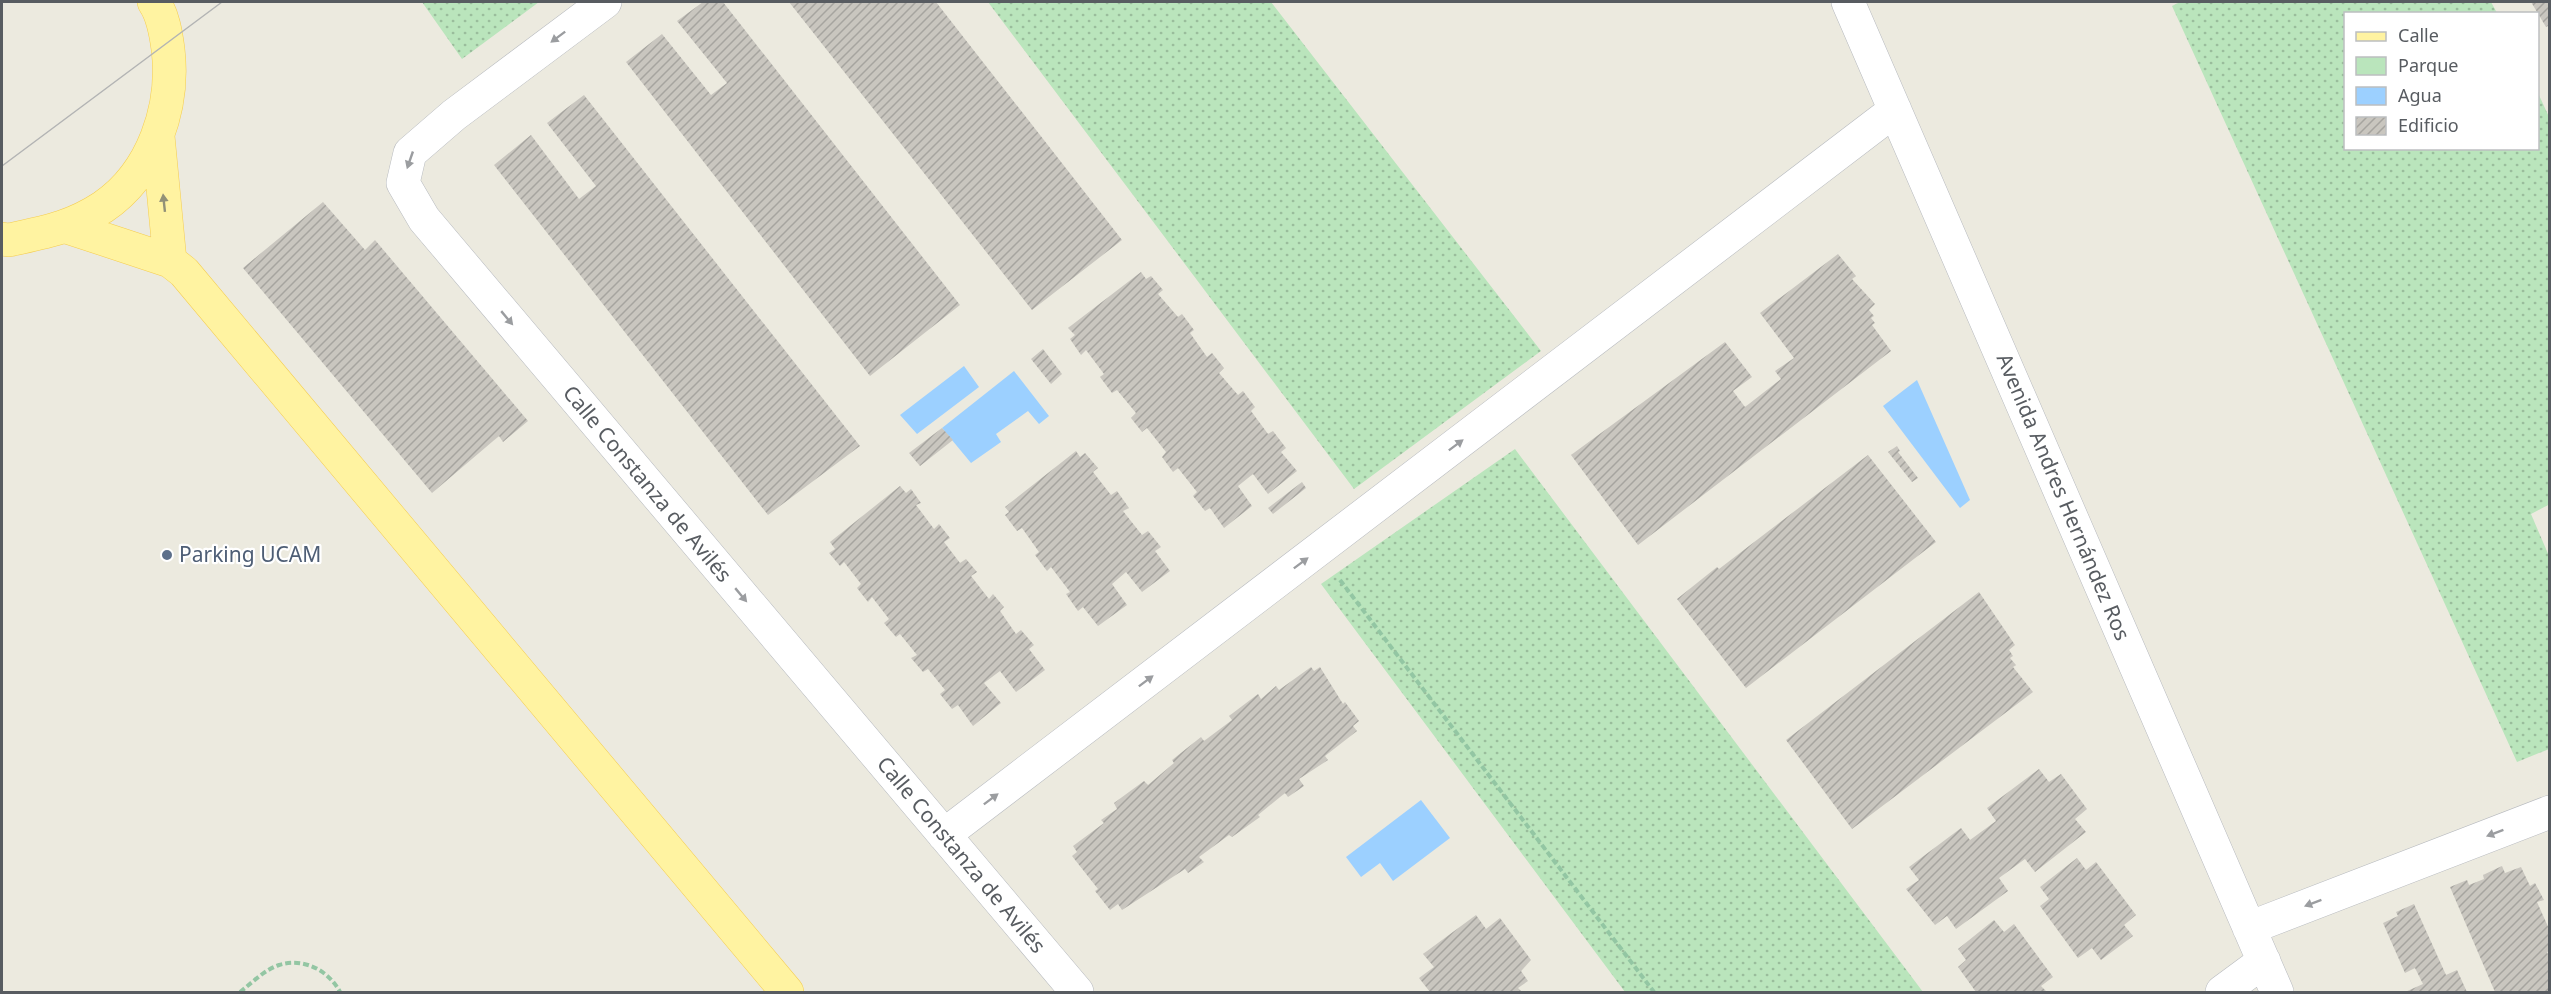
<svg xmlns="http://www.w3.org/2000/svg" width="2551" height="994" font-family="'Noto Sans',sans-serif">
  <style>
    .green { fill: url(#green-dots) }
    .water { fill: #9cd0ff }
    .building { fill: url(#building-hatch) }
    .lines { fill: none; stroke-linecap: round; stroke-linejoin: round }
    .minor-casing { stroke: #b7babf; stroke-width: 34 }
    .major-casing { stroke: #f5cd50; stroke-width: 34 }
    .path { stroke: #93c6a3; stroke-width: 4; stroke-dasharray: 6 3; stroke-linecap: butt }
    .minor { stroke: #fff; stroke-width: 33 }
    .major { stroke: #fff3a1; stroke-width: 33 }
    .tram { stroke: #b3b4b4; stroke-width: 1.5 }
    .oneway { fill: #9b9da0 }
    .oneway2 { fill: #929177 }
    .service-dot { fill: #5c6f8a; stroke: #fff; stroke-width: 2 }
    .labels { text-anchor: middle; stroke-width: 4.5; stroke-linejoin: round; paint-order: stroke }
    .street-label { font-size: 21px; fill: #585c61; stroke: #fff }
    .service-label { font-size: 21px; fill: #4e5e75; stroke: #fff; text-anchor: start }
  </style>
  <defs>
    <pattern id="green-dots" width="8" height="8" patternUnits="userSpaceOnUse" patternTransform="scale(1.5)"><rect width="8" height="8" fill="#bae5bc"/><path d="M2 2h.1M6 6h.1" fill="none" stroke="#9abd9c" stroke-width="1.8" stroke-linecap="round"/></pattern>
    <pattern id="building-hatch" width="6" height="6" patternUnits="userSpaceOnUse" patternTransform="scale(1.5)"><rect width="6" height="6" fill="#c9c6bf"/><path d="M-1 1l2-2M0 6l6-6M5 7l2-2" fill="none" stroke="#a6a49f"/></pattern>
  </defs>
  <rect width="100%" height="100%" fill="#eceadf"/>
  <path class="green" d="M422,2H539L462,59Z
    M988,2H1271L1541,351L1354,489Z
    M2180,2H2491L2497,13L2346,14V148H2538V93L2549,117L2550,504L2531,514L2549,556V749L2517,762L2172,6Z
    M1515,449L1923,992H1625L1321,584Z"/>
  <path class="water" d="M964,366L979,387L917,434L900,415Z
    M1014,371L1049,416L1039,424L1028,411L996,434L1001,442L971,463L942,428Z
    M1917,380L1970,500L1960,508L1883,406Z
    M1421,800L1450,838L1393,881L1380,863L1361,877L1346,857Z"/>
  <path class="building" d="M703,2H723L960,305L870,376L626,62L662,34L711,95L727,83L677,21Z
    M789,2H936L1122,240L1032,310Z
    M2531,2H2550V25L2546,27Z
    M584,95L860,446L768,515L494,165L531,135L579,199L596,186L547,123Z
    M323,202L365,250L375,240L528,421L503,442L499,436L432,493L243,268Z
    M1838,254L1856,276L1852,279L1875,304L1869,310L1874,316L1871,318L1875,323L1872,325L1891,351L1638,545L1571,455L1725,342L1752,377L1733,391L1745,407L1781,379L1775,371L1794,358L1760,313Z
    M1141,272L1146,279L1151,276L1163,290L1158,294L1178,317L1182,314L1194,330L1190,333L1207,357L1212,353L1224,368L1219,373L1238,395L1243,391L1255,407L1251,411L1268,434L1273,431L1286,448L1281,452L1297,471L1268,494L1253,474L1238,486L1252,506L1224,528L1210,508L1205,511L1193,496L1197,492L1178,468L1173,472L1162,457L1166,452L1147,428L1142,432L1131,418L1136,413L1117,390L1112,393L1100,377L1104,374L1086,350L1081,355L1070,339L1075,335L1068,328Z
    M1043,349L1062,374L1051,384L1031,359Z
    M942,428L953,440L920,466L909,453Z
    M1897,446L1900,451L1898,452L1918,478L1912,482L1888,452Z
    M1076,451L1080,457L1085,453L1098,468L1093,472L1111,495L1117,491L1129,508L1123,511L1142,535L1148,531L1161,547L1155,551L1170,571L1142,592L1126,572L1112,584L1127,605L1098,626L1083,607L1078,611L1066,594L1070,592L1051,567L1047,571L1035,555L1039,552L1022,528L1017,531L1005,515L1009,512L1005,507Z
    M1868,455L1936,542L1746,688L1677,599L1717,567L1719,569Z
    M1302,482L1306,488L1273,514L1268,508Z
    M900,486L906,493L911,489L921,503L916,505L934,529L939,524L950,538L944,542L960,563L966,559L977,572L971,576L989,599L993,594L1004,607L1000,611L1016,634L1021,630L1034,645L1029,649L1045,670L1016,692L1000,671L984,683L1001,703L973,726L958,705L952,709L940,694L945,690L928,669L923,672L911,658L917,655L900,634L896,637L884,623L889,619L872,597L868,602L857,588L861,584L844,562L840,566L829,553L835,549L830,542Z
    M1979,592L2015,645L2009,650L2013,656L2010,658L2016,665L2013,667L2033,692L1852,829L1786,740Z
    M1311,667L1314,671L1320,667L1343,704L1345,702L1359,721L1353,726L1357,731L1325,756L1328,760L1299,779L1304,786L1288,797L1285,793L1258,815L1260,817L1232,837L1229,835L1199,857L1204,862L1188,873L1185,869L1122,910L1118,904L1110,910L1095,891L1098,889L1072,856L1077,852L1073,846L1104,823L1101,820L1117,809L1114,803L1144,781L1148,785L1174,763L1172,760L1201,737L1204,741L1232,720L1229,716L1258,694L1261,699L1276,686L1279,690Z
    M2039,769L2049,782L2061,774L2087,809L2075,819L2086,832L2035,872L2025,859L1999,878L2008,891L1956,929L1947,916L1935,925L1906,889L1919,880L1909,867L1961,828L1970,840L1996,821L1987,808Z
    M2077,858L2086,870L2096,862L2136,915L2124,925L2133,936L2101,960L2092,948L2078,958L2040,906L2049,899L2040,887Z
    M2502,866L2505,873L2521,867L2530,886L2535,883L2544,900L2537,902L2550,931V951L2547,952L2550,959V992H2495L2450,887L2467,880L2469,885L2484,879L2483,875Z
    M2414,904L2446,975L2457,970L2467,992H2405L2423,984L2415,968L2405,973L2383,923L2398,916L2396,912Z
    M1476,915L1486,929L1500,918L1531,960L1521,971L1528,981L1518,988L1522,992H1430L1419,978L1434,967L1423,954Z
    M1994,920L2004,932L2014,924L2053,977L2041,986L2047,992H1976L1958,967L1966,960L1958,949Z"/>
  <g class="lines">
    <g class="minor-casing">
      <path id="minor" d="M605,2L454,115L410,153L403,183L424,219L1077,992
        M1848,2L2277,992
        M944,835L1895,110
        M2249,928L2550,812
        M2222,992L2264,961"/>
    </g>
    <g class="major-casing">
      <path id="major" d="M158,136L170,261
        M67,227L170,261L184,272L787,992
        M2,239L9,240C45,232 71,228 103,207C153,173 175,107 168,49C166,34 163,15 154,2"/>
    </g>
    <path class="path" d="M1340,580L1654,992
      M240,992C252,983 264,970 279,965C304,957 329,971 340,992"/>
    <use href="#minor" class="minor"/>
    <use href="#major" class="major"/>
    <path class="tram" d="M2,166L222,2"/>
  </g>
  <defs><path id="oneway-solid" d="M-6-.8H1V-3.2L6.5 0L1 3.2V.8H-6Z" transform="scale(1.5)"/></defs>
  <g class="oneway">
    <use href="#oneway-solid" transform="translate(558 37) rotate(143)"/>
    <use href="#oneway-solid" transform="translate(410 160) rotate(109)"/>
    <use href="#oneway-solid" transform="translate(507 318) rotate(50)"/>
    <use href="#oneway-solid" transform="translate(1456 445) rotate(-37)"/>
    <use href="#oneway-solid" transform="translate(1301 563) rotate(-37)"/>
    <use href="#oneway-solid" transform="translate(741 595) rotate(50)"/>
    <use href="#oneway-solid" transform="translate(1146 681) rotate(-37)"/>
    <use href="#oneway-solid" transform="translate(991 799) rotate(-37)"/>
    <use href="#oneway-solid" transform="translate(2495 833) rotate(159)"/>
    <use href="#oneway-solid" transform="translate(2313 903) rotate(159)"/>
  </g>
  <use class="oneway2" href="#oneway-solid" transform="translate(164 203) rotate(-96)"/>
  <circle class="service-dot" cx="167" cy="555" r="6"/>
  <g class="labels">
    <g class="street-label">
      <text transform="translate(647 484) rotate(50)" y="7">Calle Constanza de Avilés</text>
      <text transform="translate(2063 497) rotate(67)" y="7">Avenida Andres Hernández Ros</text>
      <text transform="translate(961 855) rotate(50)" y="7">Calle Constanza de Avilés</text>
    </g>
    <g class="service-label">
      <text x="179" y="562">Parking UCAM</text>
    </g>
  </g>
  <rect width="2551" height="994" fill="none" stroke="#585c61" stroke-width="6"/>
  <rect x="2344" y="12" width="195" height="138" fill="#ffffff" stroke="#bcbec0" stroke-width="1.5"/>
  <rect x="2356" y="32" width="30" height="9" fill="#fff3a1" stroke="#bcbec0" stroke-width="1.5"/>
  <text x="2398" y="42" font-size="18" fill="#585c61">Calle</text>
  <rect x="2356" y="57" width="30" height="18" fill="#bae5bc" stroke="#bcbec0" stroke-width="1.5"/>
  <text x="2398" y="72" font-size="18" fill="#585c61">Parque</text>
  <rect x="2356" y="87" width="30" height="18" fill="#9cd0ff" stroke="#bcbec0" stroke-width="1.5"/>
  <text x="2398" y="102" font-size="18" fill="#585c61">Agua</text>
  <rect x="2356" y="117" width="30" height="18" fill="url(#building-hatch)" stroke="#bcbec0" stroke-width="1.5"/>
  <text x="2398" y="132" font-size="18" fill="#585c61">Edificio</text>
</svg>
